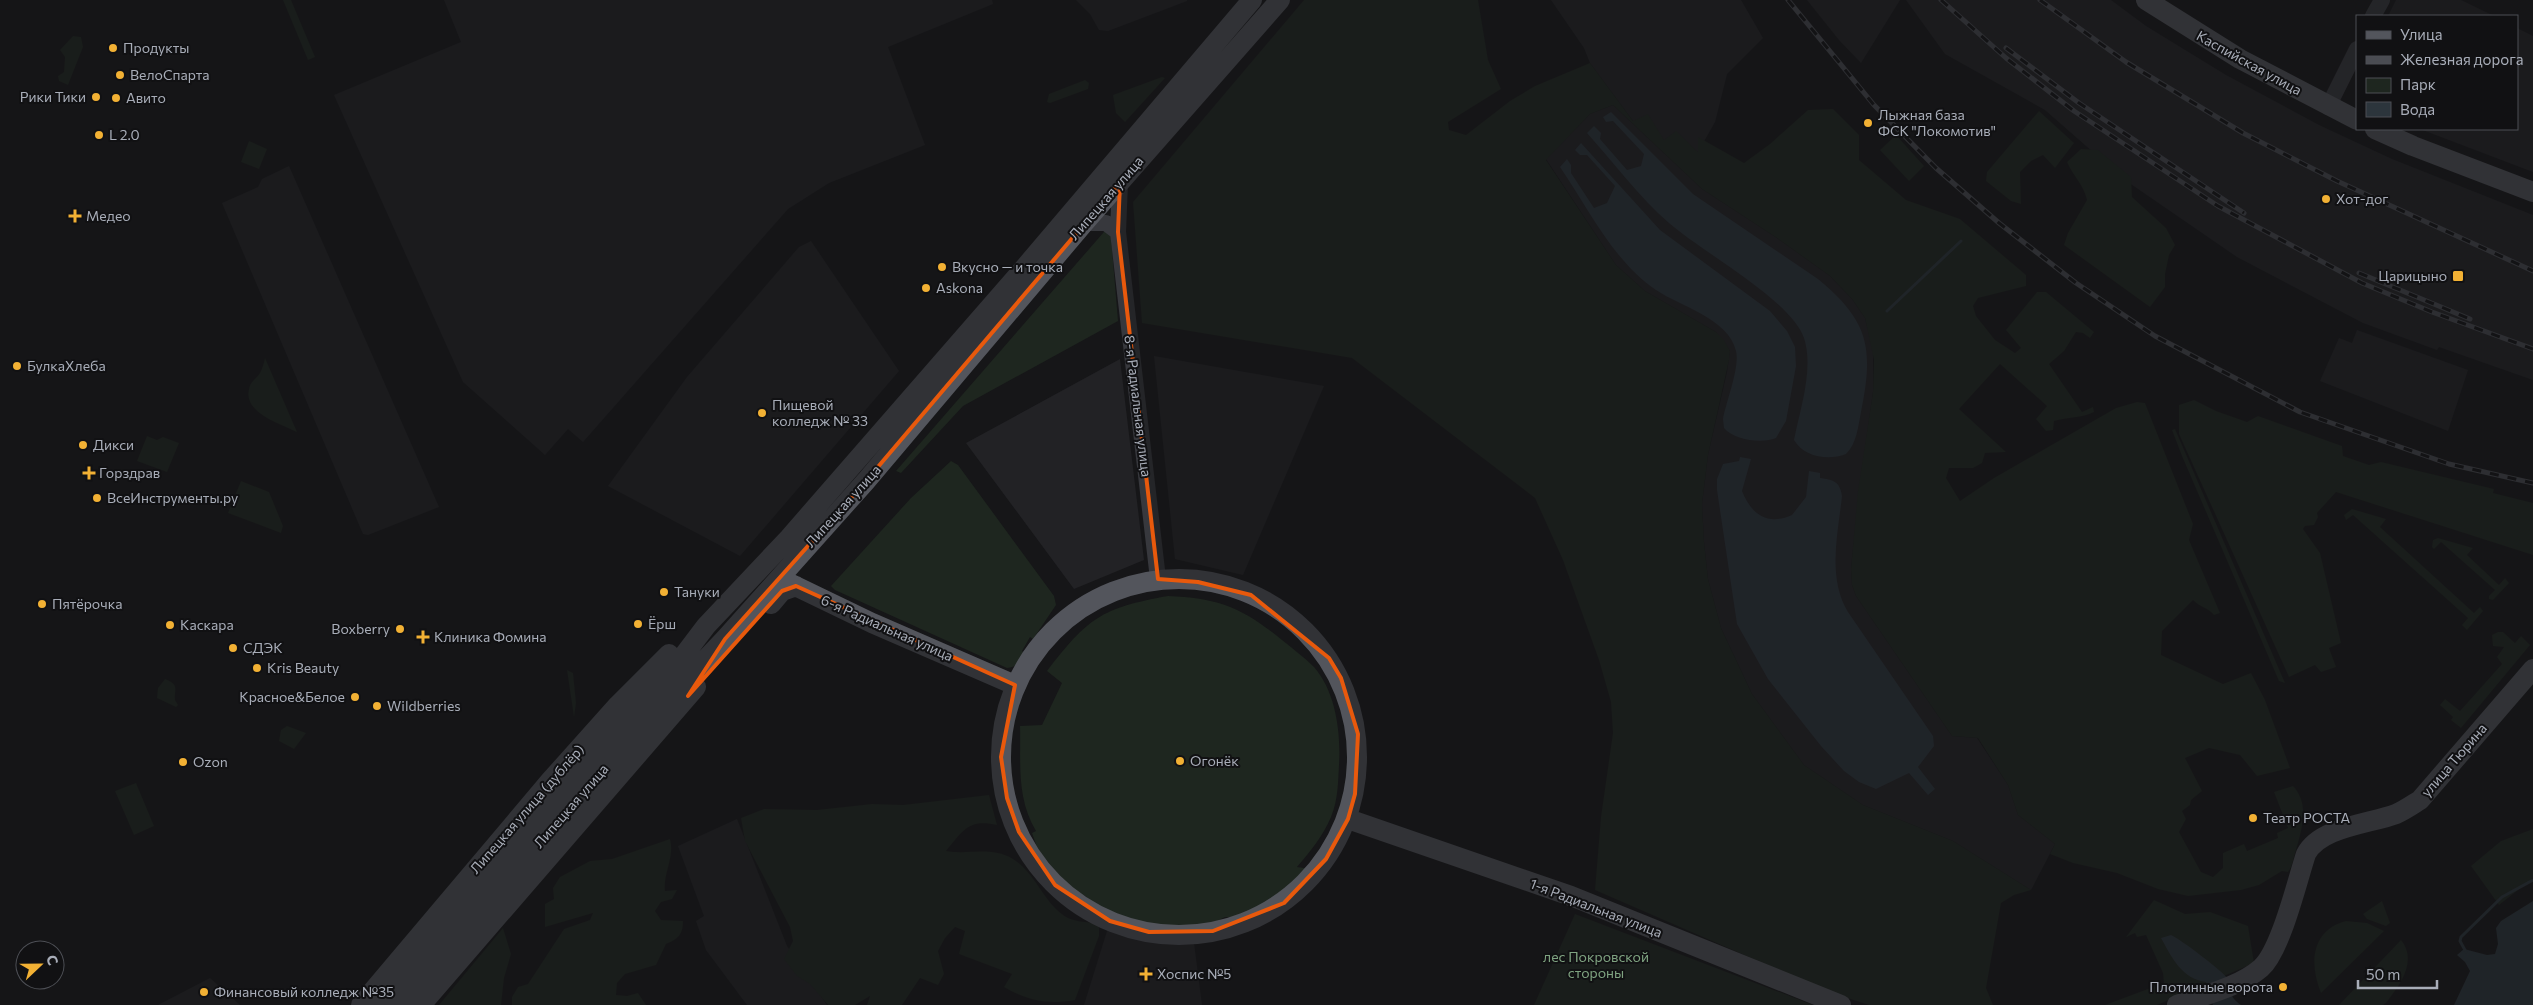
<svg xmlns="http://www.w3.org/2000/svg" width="2533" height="1005" font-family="Commissioner,sans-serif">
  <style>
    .built { fill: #222225 }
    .green { fill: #1e261f }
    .water { fill: #2c353c }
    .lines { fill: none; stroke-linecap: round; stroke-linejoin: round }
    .stream { stroke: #2c353c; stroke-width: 3 }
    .minor { stroke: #37383d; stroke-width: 16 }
    .major { stroke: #53555c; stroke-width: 20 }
    .rail-casing { stroke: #4a4c52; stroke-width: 5 }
    .rail { stroke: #111113; stroke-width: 3; stroke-dasharray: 9; stroke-linecap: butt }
    .marked { fill: none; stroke: #e8590c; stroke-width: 4; stroke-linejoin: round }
    .poi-dot { fill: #f2b134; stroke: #111113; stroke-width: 2 }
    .labels { text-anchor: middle; stroke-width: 4; stroke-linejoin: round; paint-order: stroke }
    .poi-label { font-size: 14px; fill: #a8adb8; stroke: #111113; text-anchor: start }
    .street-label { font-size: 14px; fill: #a8adb8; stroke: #111113 }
    .park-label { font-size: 14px; fill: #7fa381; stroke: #111113 }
  </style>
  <rect width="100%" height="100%" fill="#161618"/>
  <path class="built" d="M444,0H992L993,4L888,47L925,145L829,183L788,209L583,442L568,429L545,455L463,382L334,95L461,42Z
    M1076,0H1187V1L1108,31L1099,30L1090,14Z
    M1551,0H1741L1763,38L1727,74L1715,122L1698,152L1664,140L1633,121L1590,63L1584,48Z
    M1807,0H1900L1861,63L1839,40Z
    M1906,0H2111L2146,26L2226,75L2319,125L2392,159L2533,215V380L2439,347L2437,350L2363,323L2237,257L2125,180L2045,110L1945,54Z
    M2396,0H2461L2494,16H2388Z
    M2517,28L2533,36V172L2420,129H2517Z
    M1613,105L1702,189L1777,238L1830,276L1852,299L1865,318L1873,350V392L1859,491L1851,569L1852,585L1856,596L1952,736L1977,738L2008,785L2018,815L2055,844L2031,890L1953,841L1863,805L1804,765L1752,694L1721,628L1708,579L1704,542L1702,504L1708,455L1727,372L1730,351L1716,332L1645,291L1616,265L1546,159L1590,114Z
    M289,166L439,507L368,535L363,534L222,203L258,187L262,179Z
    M811,241L899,371L740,556L608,486L687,377L799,247Z
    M2357,330L2468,370L2448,431L2320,381L2339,338L2352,343Z
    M1154,356L1324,386L1243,575L1175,559Z
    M1120,359L1144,560L1074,589L966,443Z
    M737,819L787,946L827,1005H747L706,950L696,921L704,916L678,846Z
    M1108,928L1147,939L1194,943L1202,1005H1084Z
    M210,978L240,1005H158Z"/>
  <path class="green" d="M283,0H291L315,57L308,60Z
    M1304,0H1478L1488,60L1501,89L1448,122L1449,130L1466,135L1510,101L1535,86L1590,63L1633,121L1648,114L1664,140L1676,131L1698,152V137L1744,163L1770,144L1808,110L1833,109L1859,135V160L1906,200L1960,219L2026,275V286L1978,298L1973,306L1976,316L1995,340L2015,353L2021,348L2006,330L2037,292H2046L2094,332L2090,338L2083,333L2076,332L2064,351L2049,364L2082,412L2093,407L2094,412C2082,418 2068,417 2054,421L2053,430L2046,431L2036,419L2047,406L2000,364L1959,409L2006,452L1985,453L1982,463L1973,468H1949L1946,478L1960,501L1994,478L2116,408L2137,402L2145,403L2193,524L2189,540L2220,613L2214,615C2209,608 2199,607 2193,600L2162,631L2161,655L2223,684L2251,673L2265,700L2290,768L2257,776L2240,755L2209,748L2185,758L2202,791L2191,800L2190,805L2182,811L2186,819L2179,832L2201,872L2213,877L2223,868V853L2244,844L2247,851L2278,838L2277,833L2288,828L2274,792L2293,786C2310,804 2302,829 2296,850C2293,859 2293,865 2288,872L2282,871L2259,885L2241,890L2188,896L2158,889L2117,873L2073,863L2050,854L2055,844L2018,815L2008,785L1978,738L1952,736L1856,596L1852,585L1851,569L1858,491L1873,392L1874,360L1865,318L1852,299L1830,276L1777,238L1702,189L1613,105L1590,114L1546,160L1616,265L1645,291L1716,332L1724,340L1730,351L1729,360L1708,455L1702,504L1704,542L1708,579L1721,628L1752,694L1804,765L1863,805L1953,841L2031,890L2014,895L2001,903L1986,988L1993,1005H1869L1832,993L1595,890L1601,817L1613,733L1611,702L1599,660L1563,560L1535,498L1352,358L1142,323L1133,202Z
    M73,36L81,37L83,47L68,85L59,81L58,76L64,72L65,57L60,50Z
    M1162,77L1165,78L1125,122L1116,113L1113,95Z
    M1085,80L1089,83L1088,89L1050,103L1047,102L1049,94Z
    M2039,111L2074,143L2055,168L2043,155L2031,161L2020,172L2021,204L2011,201L1986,181L1987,172Z
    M1896,135L1924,166L1909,181L1880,150Z
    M249,141L267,149L259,169L241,162Z
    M2081,149L2098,150L2131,177L2132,197L2166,228L2175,245L2169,255L2165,274V287L2150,307L2064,245L2068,233L2087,200C2083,183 2074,178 2067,162Z
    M1110,225L1118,321L963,406L901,473L896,471Z
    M265,358L297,432C281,424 243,413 249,389C250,382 257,378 260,373C262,369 264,363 265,358Z
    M2194,400L2216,411L2247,422L2258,416L2342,446L2343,456L2369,465L2381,462L2494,489L2493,493L2533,503V555L2336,492L2317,513L2318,517L2314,525L2305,526L2303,529L2320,553L2341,643L2329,648L2336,667L2321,672L2315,665L2289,677L2179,434V405Z
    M2175,429L2285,683L2279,681L2182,456L2172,430Z
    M147,436L157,440L163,437L179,443L167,472L137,461Z
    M951,461L958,465L1054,596L1056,605L1033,639L1030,637L1022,651L1025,654C1020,662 1017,667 1007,668L835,590L831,586L911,498Z
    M241,481L269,492L283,526L281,533L228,513Z
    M2352,509L2386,519L2380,527L2474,613L2480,607L2483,611L2467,630L2462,625L2468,618L2353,515L2346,520L2344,515Z
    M2438,538L2473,548L2467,555L2499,585L2505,578L2509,583L2493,600L2489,599V596L2495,590L2441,542L2434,549L2432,547L2433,540Z
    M1168,596C1219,598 1243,608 1282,640C1293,649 1304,657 1314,667C1336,692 1341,733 1339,765C1338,783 1338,800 1331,817C1323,836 1310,852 1297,867L1311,869L1269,904L1237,917H1225L1207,926L1186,928L1161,925L1141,926L1098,907L1085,896L1071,890L1038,850L1032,833L1036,831C1016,797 1021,763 1020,726L1042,725L1062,683L1047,671C1088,618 1101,608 1168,596Z
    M2498,632H2503L2515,643L2521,636L2530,645L2461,728L2451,720L2453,717L2440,705L2445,699L2460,711L2502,664L2497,657L2504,647L2493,646L2492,635Z
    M567,670L573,673L576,703L574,717Z
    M165,679C180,685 174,689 175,700L178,705L176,707L157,698L158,688Z
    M287,726L306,733L294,749L279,741L281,730Z
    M136,783L154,826L134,835L115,791Z
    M989,795L997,825C968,819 964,830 946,851C968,855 992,846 1013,859C1037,874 1044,905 1068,918C1076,922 1090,922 1099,924V936L1075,1000C1047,1005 1028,1001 1004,987L1012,974L959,954L965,931L955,927L945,938L938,951L944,974L938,985L920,978L902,1005H867L870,996L855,1005H828L810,984L797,976L784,959L793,941L790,927L745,841L741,818L764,809L817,810L872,804L903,805Z
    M2533,829V878L2499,905L2471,866L2501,841Z
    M670,839C675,857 663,873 665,891L677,890L672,899L661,902L655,911L661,920L683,921C683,935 678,939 666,944L656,965L625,974L617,983L616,995L627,996L638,993L646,1005H512V997L518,987L528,984L564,929L590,920L593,913L545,927V904L554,899L553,888L560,877L590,861L612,859Z
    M2154,900L2185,914L2210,912L2248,926L2254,963L2157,1005H2105L2164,983L2163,973L2146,935L2137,937L2135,933L2126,937Z
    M2382,901L2390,923L2386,926L2367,919L2363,914Z
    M1575,914L1813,1005H1534Z
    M2346,921L2367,923L2384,931L2321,993C2309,964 2311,930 2346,921Z
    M503,928L511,954L504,978L501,1005H439Z
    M2401,940C2418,961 2400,985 2386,1003L2383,1005H2339Z"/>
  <path class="water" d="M1611,112L1693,194L1818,279C1869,321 1874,348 1861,412C1858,427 1857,443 1846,454C1828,461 1804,457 1794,440C1800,409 1814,369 1804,338C1791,300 1702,252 1669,223C1639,197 1614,163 1587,133L1594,126L1601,133L1600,139L1627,170L1641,166L1644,154L1613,121L1606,122L1603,117Z
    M1581,143L1660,230L1770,311L1787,331L1795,347L1796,366L1786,421L1776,438C1762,444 1734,440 1724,428L1723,419C1726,402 1740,367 1736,351C1728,318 1681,307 1656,290C1613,261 1588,208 1560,167L1567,159L1571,165V173L1594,208L1607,203L1615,186L1587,155H1580L1575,150Z
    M1740,457L1751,459L1742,491C1751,514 1767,526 1792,515L1806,497L1809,471L1820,473V478C1833,480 1840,481 1842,496C1838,534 1827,577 1848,612L1933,736L1934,746L1918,767L1935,789L1928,795L1909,773L1876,789L1859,782L1844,771L1821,746L1768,679L1737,624L1717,490V479L1723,464L1739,461Z
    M2533,901V1005H2454L2470,971L2465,962L2457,955L2464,949L2487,955L2495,954L2498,944L2496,928L2501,921Z
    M2171,935C2179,938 2224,972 2227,978C2233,991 2227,995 2241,1005H2213L2206,982C2182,979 2172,958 2161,938Z"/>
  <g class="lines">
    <path class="stream" d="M1887,311L1961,241
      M2466,952L2460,941L2461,937L2502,897L2533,880"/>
    <path class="minor" d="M2373,16L2382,0
      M2328,107L2357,49
      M1120,182L1118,232L1158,579
      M1084,223H1106L1118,232"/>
    <path class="major" d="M2146,0L2240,59L2357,120
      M2375,129L2413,146L2533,192
      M1001 757a178 178 0 1 1 356 0a178 178 0 1 1-356 0Z
      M785,581L872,623L1015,685
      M771,604L782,591L796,586
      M1348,819L1571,896L1841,1005
      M361,1005L550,781L618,705L669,654
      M378,1005L678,663L706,626L789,538L1026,266L1252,0
      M398,1005L626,743L725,639L866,481L1084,223L1280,0
      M421,1005L696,687
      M2177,1005C2204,995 2239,987 2261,968C2281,950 2297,881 2306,854C2320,827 2369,824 2396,814C2405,810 2412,805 2420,800L2533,669"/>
    <g class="rail-casing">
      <path id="rail" d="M1788,0L1874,105L1936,168L1999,223L2076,283L2155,336L2300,412L2449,464L2533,483
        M1941,0L2006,58L2074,111L2218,206L2362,283L2432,312L2533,349
        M2040,0L2126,62L2243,133L2337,181L2533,271
        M2006,48L2079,103L2244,213
        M2359,273L2470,319"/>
    </g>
    <use href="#rail" class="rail"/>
  </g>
  <path d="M0 0H2533V1005H0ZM1120,182L1118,232L1158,579L1198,582L1251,595L1329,658L1341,678L1358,734L1355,794L1348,819L1326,859L1284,903L1213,931L1149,932L1110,921L1055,885L1019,832L1007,798L1001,757L1015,685L796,586L782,591L688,696L725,639L866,481Z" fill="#161618" fill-opacity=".55" fill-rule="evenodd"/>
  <path class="marked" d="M1120,182L1118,232L1158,579L1198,582L1251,595L1329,658L1341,678L1358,734L1355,794L1348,819L1326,859L1284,903L1213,931L1149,932L1110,921L1055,885L1019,832L1007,798L1001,757L1015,685L796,586L782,591L688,696L725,639L866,481Z"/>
  <g class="poi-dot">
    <circle cx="113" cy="48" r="5"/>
    <circle cx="120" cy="75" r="5"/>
    <circle cx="96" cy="97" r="5"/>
    <circle cx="116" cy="98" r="5"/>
    <circle cx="1868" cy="123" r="5"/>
    <circle cx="99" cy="135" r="5"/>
    <circle cx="2326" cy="199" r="5"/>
    <path d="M72.5 208.5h5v5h5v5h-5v5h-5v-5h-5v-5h5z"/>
    <circle cx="942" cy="267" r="5"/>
    <rect x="2452" y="270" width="12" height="12" rx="2.5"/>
    <circle cx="926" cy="288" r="5"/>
    <circle cx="17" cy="366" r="5"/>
    <circle cx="762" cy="413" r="5"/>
    <circle cx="83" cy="445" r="5"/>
    <path d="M86.5 465.5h5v5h5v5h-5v5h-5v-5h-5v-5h5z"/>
    <circle cx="97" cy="498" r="5"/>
    <circle cx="664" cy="592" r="5"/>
    <circle cx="42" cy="604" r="5"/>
    <circle cx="638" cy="624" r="5"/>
    <circle cx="170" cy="625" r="5"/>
    <circle cx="400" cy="629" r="5"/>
    <path d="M420.5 629.5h5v5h5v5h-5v5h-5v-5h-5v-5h5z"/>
    <circle cx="233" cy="648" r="5"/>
    <circle cx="257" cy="668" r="5"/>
    <circle cx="355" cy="697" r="5"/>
    <circle cx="377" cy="706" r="5"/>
    <circle cx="1180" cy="761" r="5"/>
    <circle cx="183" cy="762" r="5"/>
    <circle cx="2253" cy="818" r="5"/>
    <path d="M1143.5 966.5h5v5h5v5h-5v5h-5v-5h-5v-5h5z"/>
    <circle cx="2283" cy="987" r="5"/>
    <circle cx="204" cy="992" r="5"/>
  </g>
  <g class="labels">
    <g class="poi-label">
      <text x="123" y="53">Продукты</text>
      <text x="130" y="80">ВелоСпарта</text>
      <text x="86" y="102" text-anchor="end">Рики Тики</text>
      <text x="126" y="103">Авито</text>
      <text x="1878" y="120">Лыжная база<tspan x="1878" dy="16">ФСК "Локомотив"</tspan></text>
      <text x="109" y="140">L 2.0</text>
      <text x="2336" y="204">Хот-дог</text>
      <text x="86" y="221">Медео</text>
      <text x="952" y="272">Вкусно — и точка</text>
      <text x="2447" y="281" text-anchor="end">Царицыно</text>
      <text x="936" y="293">Askona</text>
      <text x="27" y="371">БулкаХлеба</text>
      <text x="772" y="410">Пищевой<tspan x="772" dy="16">колледж № 33</tspan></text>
      <text x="93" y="450">Дикси</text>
      <text x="99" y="478">Горздрав</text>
      <text x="107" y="503">ВсеИнструменты.ру</text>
      <text x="674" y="597">Тануки</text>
      <text x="52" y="609">Пятёрочка</text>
      <text x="648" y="629">Ёрш</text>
      <text x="180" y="630">Каскара</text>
      <text x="390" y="634" text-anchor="end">Boxberry</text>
      <text x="434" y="642">Клиника Фомина</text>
      <text x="243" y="653">СДЭК</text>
      <text x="267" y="673">Kris Beauty</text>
      <text x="345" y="702" text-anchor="end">Красное&amp;Белое</text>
      <text x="387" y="711">Wildberries</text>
      <text x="1190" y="766">Огонёк</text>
      <text x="193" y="767">Ozon</text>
      <text x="2263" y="823">Театр РОСТА</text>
      <text x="1157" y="979">Хоспис №5</text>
      <text x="2273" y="992" text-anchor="end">Плотинные ворота</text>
      <text x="214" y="997">Финансовый колледж №35</text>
    </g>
    <g class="street-label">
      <text transform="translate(2249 63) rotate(29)" y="5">Каспийская улица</text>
      <text transform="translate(1106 198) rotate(-49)" y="5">Липецкая улица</text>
      <text transform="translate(1138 406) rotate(83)" y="5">8-я Радиальная улица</text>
      <text transform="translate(843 506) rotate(-48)" y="5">Липецкая улица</text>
      <text transform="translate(887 628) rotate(24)" y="5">6-я Радиальная улица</text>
      <text transform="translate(2454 760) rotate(-49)" y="5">улица Тюрина</text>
      <text transform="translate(571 806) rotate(-49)" y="5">Липецкая улица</text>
      <text transform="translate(527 809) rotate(-49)" y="5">Липецкая улица (дублёр)</text>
      <text transform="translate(1596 908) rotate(21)" y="5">1-я Радиальная улица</text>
    </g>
    <g class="park-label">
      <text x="1596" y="962">лес Покровской<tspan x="1596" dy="16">стороны</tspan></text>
    </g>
  </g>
  <rect x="2356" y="15" width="162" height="115" fill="#111113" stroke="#4d4f55"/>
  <rect x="2366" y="31" width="25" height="8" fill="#53555c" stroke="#4d4f55"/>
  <text x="2400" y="40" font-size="15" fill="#a8adb8">Улица</text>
  <rect x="2366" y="56" width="25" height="8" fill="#4a4c52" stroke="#4d4f55"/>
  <text x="2400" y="65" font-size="15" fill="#a8adb8">Железная дорога</text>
  <rect x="2366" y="78" width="25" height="15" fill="#1e261f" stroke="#4d4f55"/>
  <text x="2400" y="90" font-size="15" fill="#a8adb8">Парк</text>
  <rect x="2366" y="102" width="25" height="15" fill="#2c353c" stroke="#4d4f55"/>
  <text x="2400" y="115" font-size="15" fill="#a8adb8">Вода</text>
  <g transform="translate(40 965) rotate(68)"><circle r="24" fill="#111113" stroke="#4d4f55"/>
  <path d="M0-4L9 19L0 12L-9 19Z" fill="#f2b134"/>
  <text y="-8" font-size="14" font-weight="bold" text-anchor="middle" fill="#a8adb8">С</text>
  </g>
  <path d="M2358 980v8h79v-8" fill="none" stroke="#a8adb8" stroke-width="2.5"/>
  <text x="2366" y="980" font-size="15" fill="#a8adb8" stroke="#111113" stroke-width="4" paint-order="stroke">50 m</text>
</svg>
